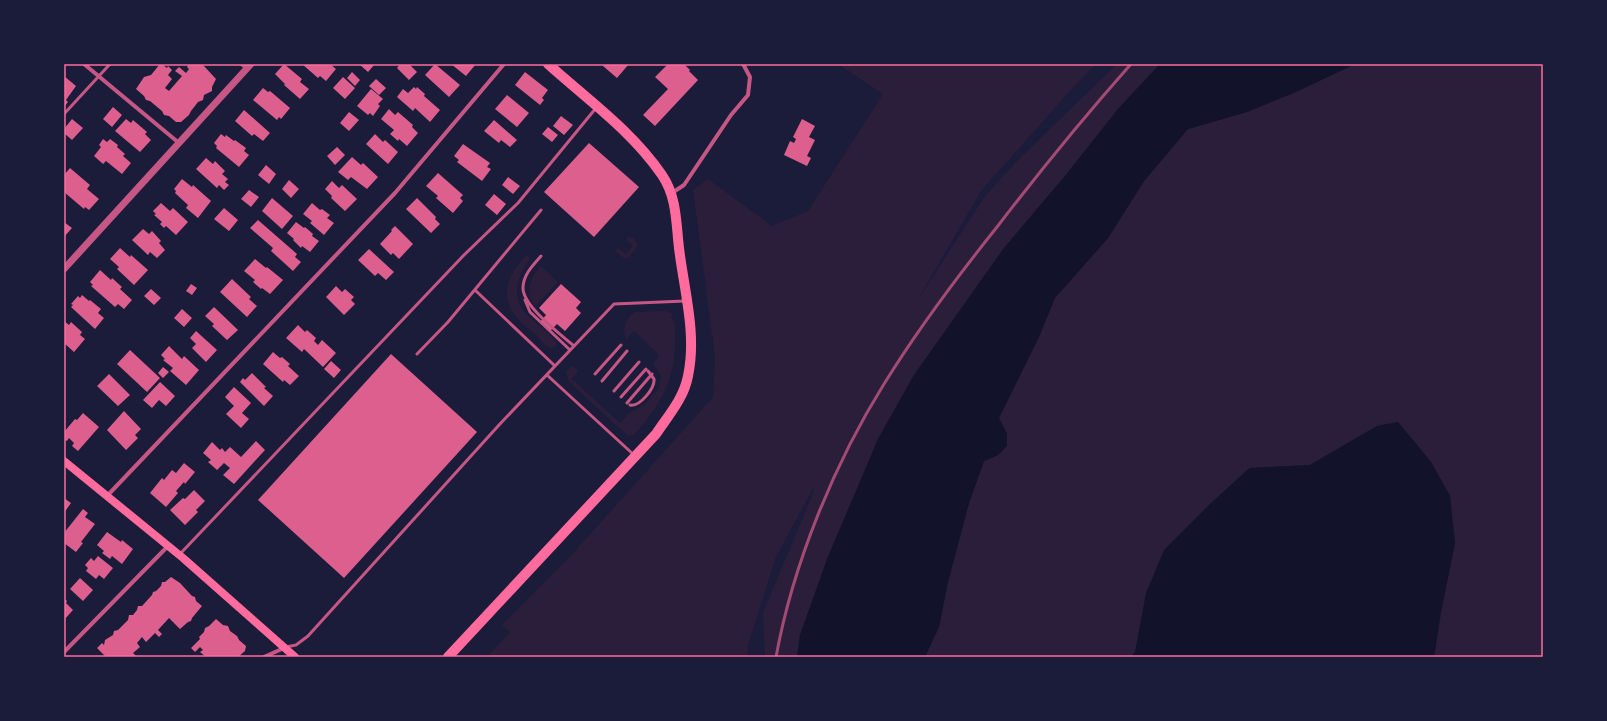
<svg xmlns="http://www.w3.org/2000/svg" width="1607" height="721" font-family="Ubuntu,sans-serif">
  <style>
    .green { fill: #2a1e3b }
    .water { fill: #12122b }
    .building { fill: #dd5f8e }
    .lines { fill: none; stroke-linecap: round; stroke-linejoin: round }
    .service { stroke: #c65784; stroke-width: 3 }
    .minor { stroke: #c65784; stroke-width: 4 }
    .tertiary { stroke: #c65784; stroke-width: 7 }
    .secondary { stroke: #ff6b9d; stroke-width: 8 }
    .primary { stroke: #ff6b9d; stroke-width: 10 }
    .rail { stroke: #a44b75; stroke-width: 3 }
    .neatline { fill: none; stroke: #ff6b9d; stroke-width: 1.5 }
  </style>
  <rect width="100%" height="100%" fill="#1b1b3a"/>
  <path class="green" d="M838,64H1096L1069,92L981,191L917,301L985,196L1016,162L1117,64H1160L1118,109L1065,176L1004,248L914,375L878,439L800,635L797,657H765L763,612L810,501L815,485L776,557L748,645L747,657H487L510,632L502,625L576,550L713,397L715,358L693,190L708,179L772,226L808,211L883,94Z
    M1355,64H1543V657H1434L1441,612L1455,543L1450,496L1431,462L1398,422L1377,426L1310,465L1249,468L1210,504L1135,652L1131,657H925L939,627L948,582L969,503L984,461L998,455L1007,434L999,418L1038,339L1055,298L1108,238L1144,181L1188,129L1247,112L1296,92Z
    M628,237C632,236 637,241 638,246L629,257L625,259L617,253L616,249L618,248L626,254L633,246L626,239Z
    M526,256H529L530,259C518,275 510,296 526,314C536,324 548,331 556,342L557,346L553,348C546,348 539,338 534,333C527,327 519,322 514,314C499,293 510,271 526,256Z
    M541,266L558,282L536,306C523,294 530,277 541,266Z
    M666,311L673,314L671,317C676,322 675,329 675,337C677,377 660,407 633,436L627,435L569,382L566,372L569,368L572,366L577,369L578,371L572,379L620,423L629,413L645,404L659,388L661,376L653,364L659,355L634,331L626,339C621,330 627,317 635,312Z"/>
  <path class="water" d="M1160,64H1355L1296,92L1247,112L1188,129L1144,181L1108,238L1055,298L1038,339L999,418L1007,434V446L998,455L984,461L969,503L948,582L939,627L925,657H797L800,635L827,559L878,439L914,375L1004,248L1065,176L1118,109Z
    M1398,422L1431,462L1450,496L1455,543L1441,612L1434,657H1131L1135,652L1146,593L1164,550L1210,504L1250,468L1310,465L1377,426Z"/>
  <path class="building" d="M160,64H162L167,68L168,66L172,70L168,75L172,79L165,88L169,91L182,76L175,71L179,67L186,73L189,69L187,67L189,64H200L204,66L216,79L212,87V91L204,95L203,100L198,102L191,111L189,115L181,122H176L169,116L164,115L162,111L150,101L146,100L144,96L136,89L144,77L151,75Z
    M284,64L302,79L300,82L309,89L300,99L284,85L285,84L275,74Z
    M302,64H330L336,69L326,81L320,76L318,78Z
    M359,64H375L368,72Z
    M400,64H409L417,72L409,80L397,68Z
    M435,64L460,85L449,97L425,75Z
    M451,64H476L466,76Z
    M605,64H629L617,78L603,66Z
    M668,64H684L690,70L689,71L698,80L655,126L643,115L668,89L655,77Z
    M352,72L360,80L355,86L347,78Z
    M525,72L548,90L542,98L544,100L540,105L515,85Z
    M64,76L76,86L66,100L68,102L64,107Z
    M343,77L355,88L345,99L333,88Z
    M376,79L386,88L379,95L369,86Z
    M414,87L416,89L417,87L425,94L424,96L440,110L430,122L415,108L413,111L397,97L403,89L408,93Z
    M263,88L268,92L270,91L290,108L281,119L279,117L277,120L253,100Z
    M371,89L383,99L378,104L380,106L373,116L370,113L368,115L357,106Z
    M507,95L529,113L517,127L495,109Z
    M113,107L122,115L112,127L103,119Z
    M389,109L395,115L398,112L413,125L412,127L418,133L407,146L399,139L398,141L390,134L394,130L381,119Z
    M244,110L270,133L263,141L254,134L252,136L235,121Z
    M349,112L359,120L349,131L340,123Z
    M561,116L573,125L564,135L553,126Z
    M72,119L83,128L72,140L64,133V129Z
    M126,119L131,123L133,120L147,132L145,134L151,140L140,152L115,131Z
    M802,119L815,126L809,137L815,140L807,156L811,158L807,166L784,155L790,141L794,143L796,139L793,137Z
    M494,120L517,140L510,147L501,140L499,143L484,131Z
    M548,127L558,135L552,142L542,134Z
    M221,134L225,137L226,135L234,141L235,140L246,148L244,151L249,155L239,167L216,148L217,146L214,143Z
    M375,134L383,142L385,140L398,152L388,164L366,144Z
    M103,139L107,142L110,139L118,145L117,147L125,154L123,156L131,163L122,174L106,161L103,164L94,156L101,147L99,145Z
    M589,143L639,187L594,237L544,192Z
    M463,144L490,163L487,167L491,169L482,181L457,162L459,160L454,156Z
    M337,147L345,155L335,165L327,156Z
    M352,157L361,165L363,163L378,177L367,189L351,177L348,180L338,172Z
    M206,158L213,164L215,161L225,171L222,174L228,179L225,182L229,185L224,190L219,185L217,188L196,169Z
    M266,165L276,174L269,184L258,175Z
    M70,168L90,185L87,189L99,199L89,210L85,207L84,209L64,192V175Z
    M438,173L463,195L460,198L463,201L453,213L436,198L438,196L426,186Z
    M508,177L520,186L513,194L502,185Z
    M182,179L192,187L193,185L211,201L198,218L186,208L188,205L175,193L176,191L174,189Z
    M289,180L299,189L291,198L282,189Z
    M332,181L339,188L342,185L357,199L345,211L331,198L332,196L325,189Z
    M249,190L259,197L251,207L241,199Z
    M494,194L506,204L497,215L485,205Z
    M272,198L293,216L282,229L262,211Z
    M417,198L436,217L435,219L440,224L431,233L406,209Z
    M161,203L170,211L173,208L188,222L176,235L166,226L164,228L160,224L162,222L154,215L156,214L153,211Z
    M312,203L320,210L322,209L330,215L327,218L334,223L324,235L310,223L312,221L303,214Z
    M224,208L238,220L229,231L214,219Z
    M258,220L297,254L295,257L301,262L293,271L271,251L273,248L250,228Z
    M64,222L72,228L64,237Z
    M296,222L304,228L305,227L313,234L312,236L319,241L310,252L302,246L301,248L293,240L294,239L287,233Z
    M395,226L413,244L399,259L393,253L391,255L380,244L392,231L391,230Z
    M143,229L149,234L152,231L161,241L159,243L165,250L157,258L150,252L148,255L132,240Z
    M120,248L130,257L131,255L148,270L134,285L117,269L119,267L110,259Z
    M369,249L394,272L386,280L378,273L375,276L358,260Z
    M255,259L266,268L267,267L283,280L270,294L262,288L261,289L253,282L255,280L244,271Z
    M100,270L111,280L112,278L122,287L120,289L132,300L124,309L118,304L115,307L91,286L93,285L90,282Z
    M232,279L251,297L249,299L257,306L247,317L220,292Z
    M191,284L197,288L192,295L186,291Z
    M561,284L581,302L576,308L581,313L565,331L557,324L550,331L540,322L546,315L539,308Z
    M336,286L342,292L345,289L354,297L351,300L355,304L344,315L326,297Z
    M151,289L161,298L154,305L144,296Z
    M82,295L89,301L90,300L101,309L98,313L104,318L95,329L71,307L73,305L71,304L78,296L80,298Z
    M214,307L238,330L227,340L212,326L214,324L205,316Z
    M182,309L192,318L184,327L174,318Z
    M64,321L69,325L71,322L82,332L80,335L85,339L74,352L64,343Z
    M298,325L305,332L307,330L316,338L314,341L318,345L322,340L336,353L323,367L304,349L302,352L286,338Z
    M196,331L217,350L206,362L192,348L196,344L190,338Z
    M169,346L182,359L184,356L199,370L186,385L170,371L173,368L163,360L165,359L161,355Z
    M130,350L160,378L147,392L117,364Z
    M273,352L280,358L282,357L290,364L288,366L299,376L290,385L284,380L283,382L263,364Z
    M391,354L477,432L344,578L258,500Z
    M331,361L341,370L334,378L324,369Z
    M163,367L169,372L163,378L158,373Z
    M252,373L266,387L264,388L273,396L264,406L240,382L243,378L245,380Z
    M109,374L130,395L118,406L97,386Z
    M160,382L175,396L166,406L159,400L152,408L143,400Z
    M234,387L251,403L242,413L249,419L241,428L226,414L234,406L225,397Z
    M124,411L141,429L135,435L138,438L126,450L107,430Z
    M83,413L99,427L78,451L72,446L74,443L69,438L67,441L64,439V432L75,419L77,420Z
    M256,441L265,450L234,484L223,475L230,468L224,463L217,470L208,462L211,460L203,453L212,442L220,450L222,448L225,452L230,447L241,457Z
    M184,463L195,472L185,484L184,482L176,491L178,493L166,507L150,493L162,478L164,480L172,470L176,473Z
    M194,490L205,501L196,510L198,512L185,525L170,510L183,498L185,499Z
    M64,498L71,503L64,513Z
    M83,509L88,513L85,517L95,524L81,542L83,543L76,552L64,543V533Z
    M107,532L121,542L122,540L133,549L122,564L112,556L110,559L102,553L104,551L97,545Z
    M98,556L113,568L104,579L99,575L96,579L86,571L88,568L85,565L91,558L94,561Z
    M171,577L180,583L192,596L195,597L196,601L202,606L192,618L191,621L188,622L180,629L169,618L158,630L162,634L159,637L155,633L146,642L142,637L137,643L140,647L133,653L137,657H106L97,648L102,643L104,645L105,640L113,635L114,631L118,630L128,620L129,615H133L137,610L138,606H142L152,595L153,592L156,591L161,586L162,582H165Z
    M80,578L93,590L83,601L70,589Z
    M64,598L67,601L66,603L73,610L64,620Z
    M216,619L223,625L228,626L230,631L237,636L239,640L246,646L245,651L238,657H206L200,652L203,650L200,647L195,652L191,648L200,639L199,637L204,632L205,628L209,626Z"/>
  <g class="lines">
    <path class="service" d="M241,64L247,69
      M64,114L110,64
      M541,256C533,265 523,275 523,288C523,306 560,334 574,346
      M476,291L555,366
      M525,300L530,312L570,350
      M417,354L448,322L541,210
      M595,374L621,345
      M547,375L634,455
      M602,381L627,351
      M614,391L639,362
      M621,397L646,369
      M627,403L652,374
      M630,405C640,407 655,388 654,379L648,371
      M180,554L464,255L518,203L596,108
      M286,647L296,645L308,636L499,425L614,304L685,301"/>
    <path class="minor" d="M84,64L179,143
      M672,193L684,185L731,115L748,95L750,77L743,64
      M107,496L395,193L504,64
      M64,652L169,545
      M264,657L284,648"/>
    <path class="tertiary" d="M64,269L251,64"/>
    <path class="secondary" d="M64,461L183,558L295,657"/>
    <path class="primary" d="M448,657L656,434C668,416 684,398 688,376C697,334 684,290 679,248C676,223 677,197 662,175C632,131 587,99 548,64"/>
    <path class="rail" d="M776,657C793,564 834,464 884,384C918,329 957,277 997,227C1040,171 1084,117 1131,64"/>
  </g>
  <rect width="1607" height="721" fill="none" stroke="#1b1b3a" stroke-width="130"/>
  <rect x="65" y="65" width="1477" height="591" class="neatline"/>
</svg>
